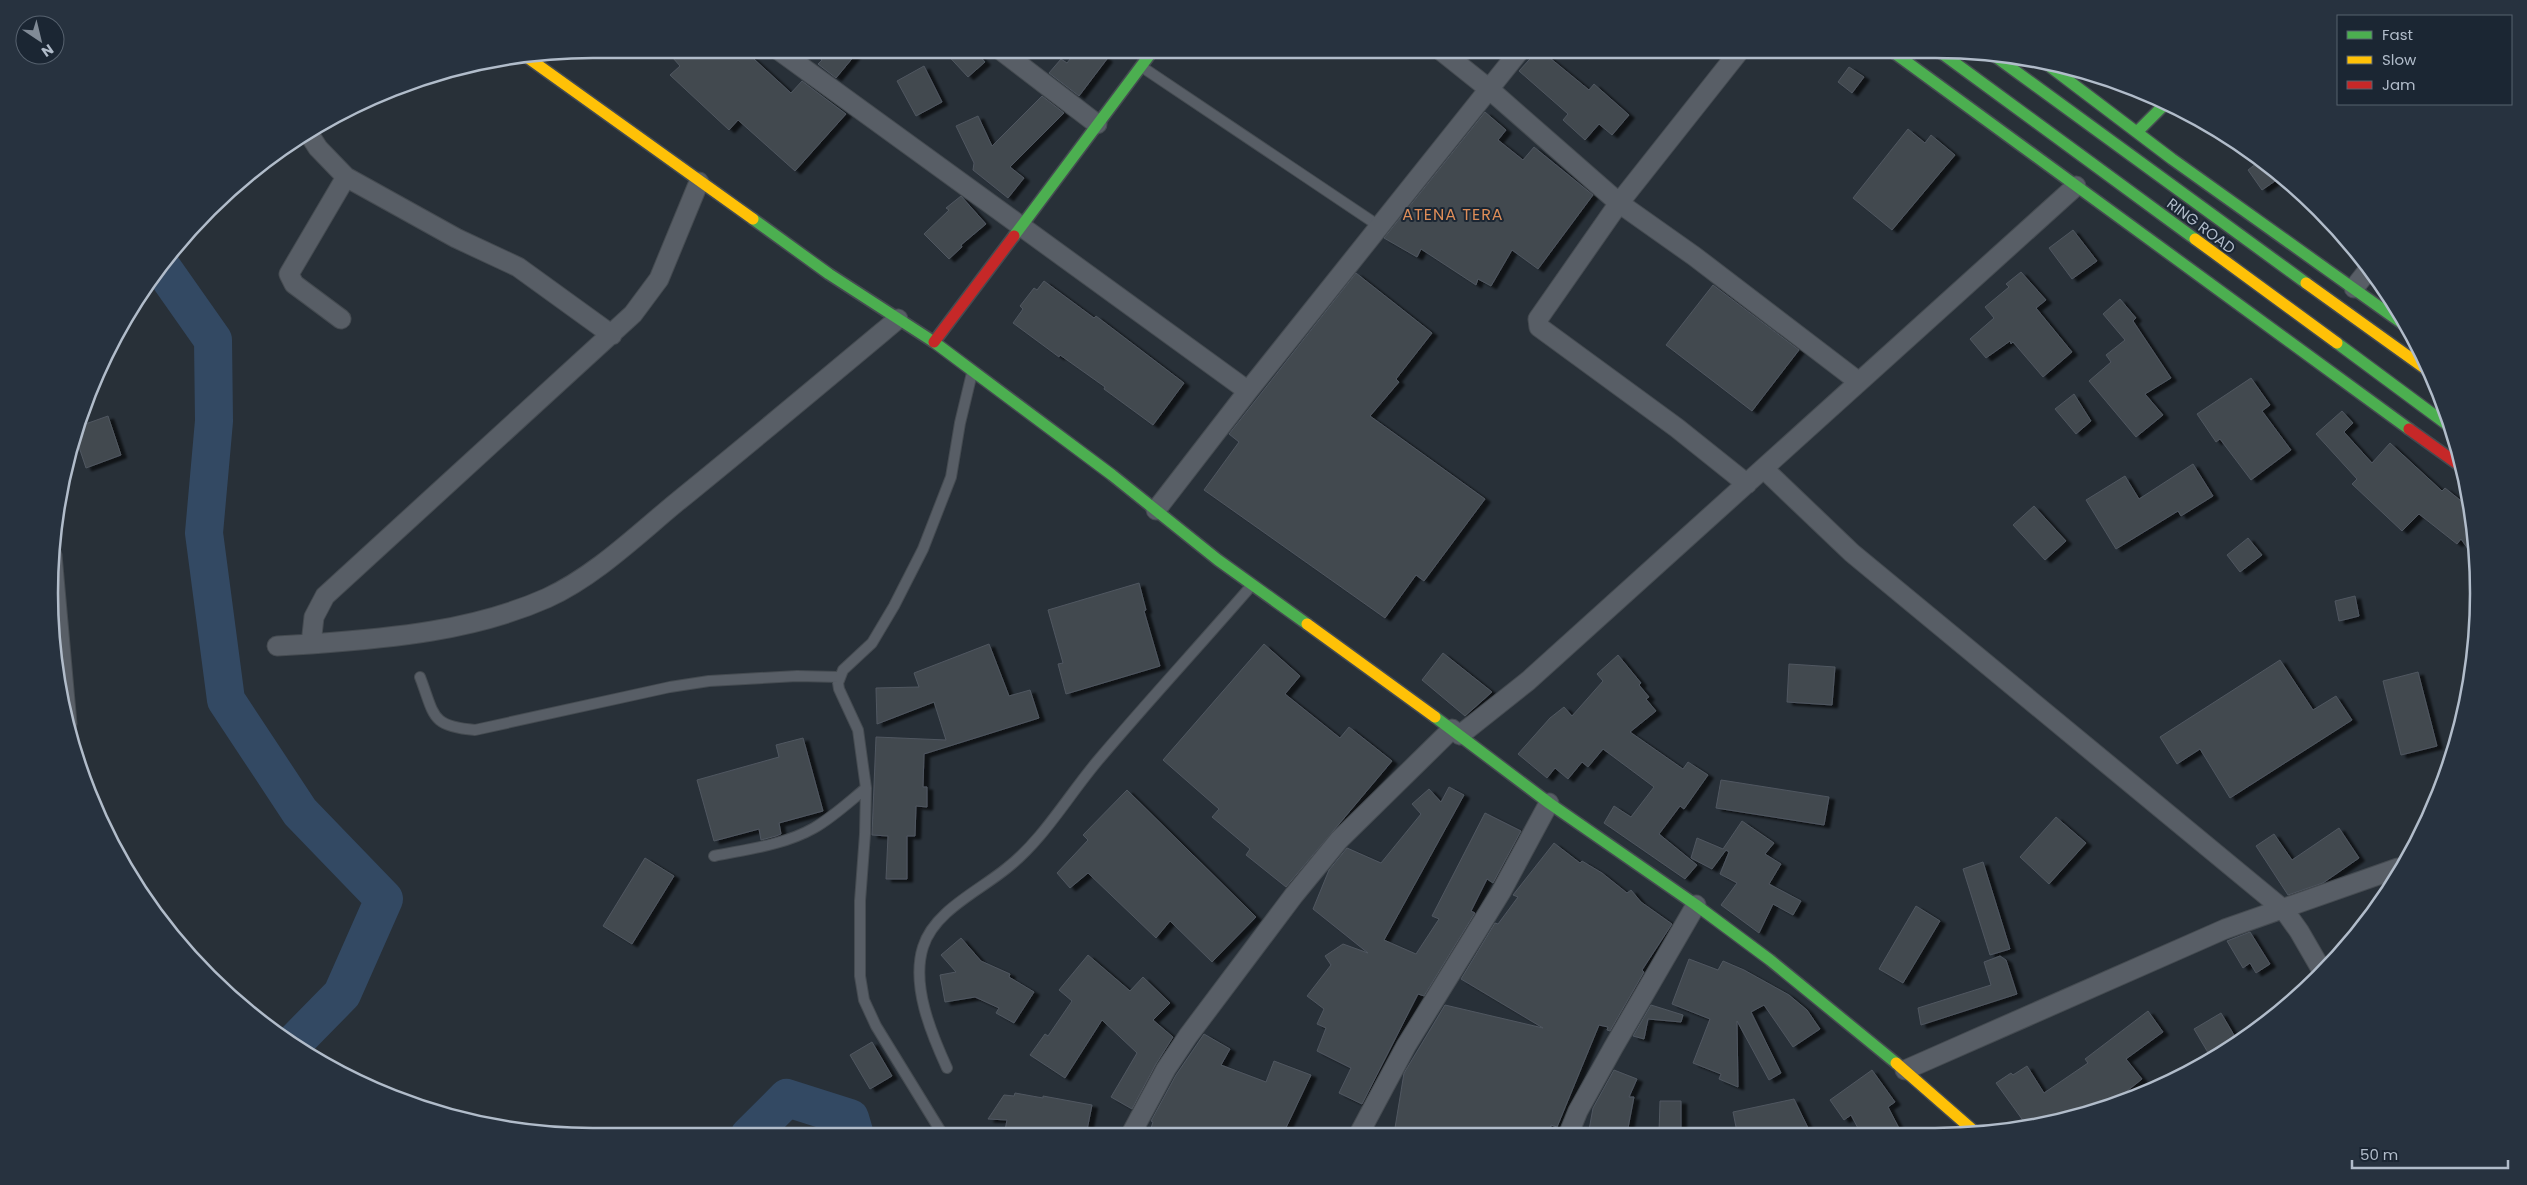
<svg xmlns="http://www.w3.org/2000/svg" width="2527" height="1185" font-family="Poppins,sans-serif">
  <style>
    .lines { fill: none; stroke-linecap: round; stroke-linejoin: round }
    .river { stroke: #334963; stroke-width: 38 }
    .building { fill: #424950; stroke: #505760; filter: url(#shadow) }
    .lane-casing { stroke: #454b51; stroke-width: 12 }
    .street-casing { stroke: #454b51; stroke-width: 21 }
    .fast-casing { stroke: #454b51; stroke-width: 14 }
    .slow-casing { stroke: #454b51; stroke-width: 14 }
    .jam-casing { stroke: #454b51; stroke-width: 14 }
    .lane { stroke: #585e66; stroke-width: 10 }
    .street { stroke: #585e66; stroke-width: 19 }
    .fast { stroke: #4caf50; stroke-width: 11 }
    .slow { stroke: #ffc107; stroke-width: 11 }
    .jam { stroke: #c62828; stroke-width: 11 }
    .labels { text-anchor: middle; stroke-width: 4; stroke-linejoin: round; paint-order: stroke }
    .street-label { font-size: 15px; fill: #b1bcca; stroke: #1b2633 }
    .neighbourhood-label { font-size: 16px; letter-spacing: 1px; fill: #de8d58; stroke: #1b2633 }
    .rim { fill: none; stroke: #b1bcca; stroke-width: 2.5 }
  </style>
  <defs>
    <filter id="shadow"><feDropShadow dx="5.5" dy="3" stdDeviation="1" flood-color="#0009"/></filter>
  </defs>
  <rect width="100%" height="100%" fill="#283038"/>
  <g class="lines">
    <path class="river" d="M161,266L213,340L214,421L204,533L226,700L300,812L384,899L342,994L293,1044
      M749,1136L787,1098L850,1118L855,1135"/>
  </g>
  <path class="building" d="M665,49H743L791,93L802,81L846,114L795,171L738,120L729,130L670,75L680,66Z
    M809,49H860L836,78L818,64L822,60Z
    M942,49H973L985,62L968,77Z
    M1078,49H1094L1107,59L1079,96L1049,73L1061,59L1067,63Z
    M1539,49L1589,90L1594,84L1629,115L1612,135L1599,124L1585,140L1563,120L1568,114L1519,71Z
    M924,66L942,102L916,116L897,81Z
    M1849,67L1864,77L1852,93L1838,82Z
    M1042,96L1064,113L1010,167L1024,178L1008,198L973,170L974,163L956,126L978,116L992,146Z
    M1485,112L1506,130L1498,140L1523,160L1534,147L1593,195L1538,269L1512,250L1491,286L1478,279L1476,285L1421,249L1417,257L1384,238Z
    M1908,129L1925,143L1931,135L1955,155L1892,230L1853,198Z
    M2261,160L2281,177L2262,190L2248,170Z
    M961,196L986,224L961,245L962,247L949,259L924,234L949,210L946,208Z
    M2073,230L2097,261L2072,279L2049,248Z
    M2021,272L2046,300L2036,308L2072,352L2043,377L2013,342L2011,344L2010,341L1986,358L1970,339L1994,318L1985,307L2009,287L2006,284Z
    M1356,273L1432,333L1396,379L1399,382L1370,416L1485,499L1424,581L1416,575L1385,618L1204,490L1239,442L1229,434Z
    M1044,281L1094,318L1096,316L1184,383L1153,425L1104,389L1105,387L1060,355L1059,357L1013,323L1023,309L1020,306L1034,288L1037,290Z
    M1713,285L1799,350L1752,411L1666,345Z
    M2120,299L2136,318L2133,321L2171,378L2145,394L2163,415L2136,437L2089,381L2111,362L2106,355L2125,340L2103,314Z
    M2251,378L2270,405L2262,411L2291,450L2251,480L2220,439L2216,442L2197,414Z
    M2074,394L2091,421L2076,434L2055,409Z
    M2342,411L2353,423L2344,432L2372,463L2390,443L2442,491L2445,488L2470,508L2475,559L2461,539L2457,544L2419,514L2402,531L2352,484L2357,479L2316,434Z
    M108,416L121,455L86,468L75,435L77,427Z
    M2193,464L2213,496L2181,516L2178,511L2116,549L2086,500L2125,476L2139,499Z
    M2034,506L2066,541L2045,560L2013,525Z
    M2248,538L2262,555L2240,572L2227,555Z
    M1139,583L1146,610L1144,611L1160,666L1066,694L1058,664L1063,663L1048,610Z
    M2355,596L2359,616L2339,621L2335,601Z
    M989,644L1009,696L1030,690L1039,718L924,754L923,787H927V807L916,806L915,836H907V879H886L888,836L872,835L876,737L946,740L934,702L877,724L876,688L919,687L914,673Z
    M1264,644L1300,676L1285,694L1340,738L1349,727L1392,761L1286,887L1246,855L1250,849L1212,817L1219,809L1163,760Z
    M1443,653L1492,692L1465,716L1422,680Z
    M1618,655L1641,683L1639,685L1649,697L1646,699L1656,711L1630,732L1683,769L1688,762L1708,775L1684,809L1680,806L1659,834L1697,865L1685,879L1604,823L1614,806L1631,817L1654,787L1603,749L1588,767L1582,762L1568,779L1555,768L1547,778L1518,754L1550,718L1564,707L1572,716L1603,681L1597,674Z
    M2280,660L2313,710L2336,696L2352,720L2230,798L2200,749L2177,764L2160,737Z
    M1789,664L1835,667L1832,705L1787,702Z
    M2418,672L2437,746L2401,755L2383,681Z
    M803,738L823,811L779,823L781,834L776,836L761,840L759,829L714,841L697,780L779,757L776,745Z
    M1721,780L1829,797L1824,825L1716,808Z
    M1449,787L1464,795L1384,940L1416,954L1439,919L1432,916L1485,813L1521,831L1493,883L1487,879L1471,911L1475,913L1424,996L1418,994L1362,1104L1339,1093L1351,1068L1317,1051L1326,1028L1317,1024L1324,1009L1307,996L1331,965L1325,956L1343,944L1368,953L1313,909L1329,870L1347,848L1381,863L1421,814L1412,804L1429,789L1441,802Z
    M1127,790L1256,917L1212,962L1170,921L1156,938L1088,873L1070,888L1057,873L1088,840L1083,835Z
    M2056,817L2086,843L2049,884L2020,857Z
    M1742,821L1774,843L1765,854L1781,864L1769,884L1801,901L1793,915L1773,904L1759,933L1721,905L1737,883L1720,874L1729,852L1726,850L1712,869L1691,858L1697,838L1723,849Z
    M2339,828L2359,858L2323,883L2288,895L2256,846L2274,834L2292,860Z
    M1554,843L1580,863L1582,861L1602,873L1627,893L1631,890L1641,902L1672,924L1642,970L1644,972L1610,1031L1607,1030L1608,1027L1599,1025L1557,1127L1551,1125L1550,1133L1394,1134L1404,1073L1445,1005L1543,1028L1461,979L1495,923L1498,924L1518,897L1513,895Z
    M645,858L674,876L632,944L603,926Z
    M1983,862L2010,949L1990,955L1963,869Z
    M1916,906L1940,921L1903,983L1879,969Z
    M2250,932L2270,964L2256,973L2250,963L2243,968L2227,941Z
    M961,938L981,961L1010,974L1009,977L1034,992L1014,1023L996,1013L999,1008L975,997L945,1002L940,975L956,972L941,955Z
    M1088,955L1130,991L1143,977L1170,1003L1153,1020L1173,1037L1156,1064L1132,1109L1111,1097L1137,1053L1102,1020L1065,1078L1030,1055L1045,1034L1048,1036L1072,1001L1059,990Z
    M2000,956L2006,960L2017,994L1921,1025L1918,1008L1991,985L1984,962Z
    M1689,959L1718,970L1723,961L1744,970L1789,995L1807,1010L1820,1029L1793,1047L1764,1005L1751,1012L1781,1073L1769,1080L1737,1021L1738,1087L1719,1079L1721,1074L1693,1063L1710,1019L1672,1004Z
    M1651,1005L1683,1015L1681,1022L1648,1019L1644,1039L1633,1036Z
    M2148,1011L2163,1032L2126,1059L2142,1079L2112,1103L2027,1126L1996,1083L2011,1073L2013,1075L2027,1066L2044,1093L2088,1063L2085,1059Z
    M2221,1013L2234,1035L2229,1039L2232,1043L2210,1056L2194,1029Z
    M1204,1034L1230,1049L1221,1065L1266,1082L1274,1061L1311,1075L1283,1134H1149L1153,1122L1151,1121L1176,1075Z
    M872,1042L892,1076L870,1089L850,1055Z
    M1614,1070L1637,1079L1629,1097H1634L1627,1133L1589,1130L1593,1108Z
    M1872,1070L1895,1102L1888,1107L1901,1132H1860L1851,1115L1844,1120L1830,1100Z
    M1015,1093L1043,1098V1096L1092,1105L1086,1135H1004L1007,1120L988,1119L1004,1095L1014,1096Z
    M1794,1099L1810,1132H1787L1785,1128L1761,1132H1737L1733,1112Z
    M1660,1101H1681V1133H1659Z"/>
  <g class="lines">
    <g class="lane-casing">
      <path id="lane" d="M1142,67L1379,226
        M420,677C435,716 430,726 475,730L670,687L709,681L797,676L839,677
        M714,856C748,849 784,845 814,828C833,817 849,802 866,788
        M947,1068C931,1033 911,985 923,947C934,911 979,891 1007,868C1044,839 1069,794 1100,758C1149,700 1202,643 1252,585
        M943,1135L876,1026L864,1000L860,976V901L865,834L866,788L858,730L839,689L838,683L843,670L872,643L894,606L923,549L951,477L960,423L972,373"/>
    </g>
    <g class="street-casing">
      <path id="street" d="M777,49L1248,391
        M999,49L1097,124
        M1439,49L1489,89L1619,203L1694,256L1859,382
        M1741,49L1619,203L1538,319L1539,327L1677,428L1747,484
        M307,131L318,148L346,177L456,238L518,267L612,335
        M2354,288L2369,269
        M341,319L294,284L289,274L346,177
        M1764,469L1852,553L2284,910L2299,931L2321,969
        M1156,510L1248,391L1521,49
        M52,555L67,724
        M311,644C391,638 473,631 547,598C595,576 637,535 677,502C751,442 825,380 898,319
        M277,646L311,644L314,617L325,596L633,314L659,279L699,182
        M1460,735L1528,681L2076,186
        M1905,1070L2225,929L2398,868
        M1569,1133L1578,1111L1613,1048L1696,905
        M1131,1134L1166,1069L1188,1036L1294,895L1339,840L1452,729
        M1359,1134L1406,1046L1501,892L1549,803"/>
    </g>
    <g class="fast-casing">
      <path id="fast" d="M1889,49L2409,429
        M1936,49L2195,239
        M1992,54L2306,283
        M2040,59L2172,159L2406,326
        M2137,132L2166,103
        M753,219L829,274L934,342L1112,475L1218,560L1307,624
        M1014,236L1154,49
        M2337,343L2449,426
        M1435,717L1549,803L1696,905L1770,960L1896,1063"/>
    </g>
    <g class="slow-casing">
      <path id="slow" d="M524,55L753,219
        M2195,239L2337,343
        M2306,283L2430,372
        M1307,624L1435,717
        M1896,1063L1975,1132"/>
    </g>
    <g class="jam-casing">
      <path id="jam" d="M934,342L1014,236
        M2409,429L2462,467"/>
    </g>
    <use href="#lane" class="lane"/>
    <use href="#street" class="street"/>
    <use href="#fast" class="fast"/>
    <use href="#slow" class="slow"/>
    <use href="#jam" class="jam"/>
  </g>
  <g class="labels">
    <g class="street-label">
      <text transform="translate(2201 226) rotate(37)" y="5">RING ROAD</text>
    </g>
    <g class="neighbourhood-label">
      <text x="1453" y="220">ATENA TERA</text>
    </g>
  </g>
  <path d="M0 0H2527V1185H0ZM593 58H1935A535 535 0 0 1 2470 593V593A535 535 0 0 1 1935 1128H593A535 535 0 0 1 58 593V593A535 535 0 0 1 593 58Z" fill="#27323f" fill-rule="evenodd"/>
  <path class="rim" d="M593 58H1935A535 535 0 0 1 2470 593V593A535 535 0 0 1 1935 1128H593A535 535 0 0 1 58 593V593A535 535 0 0 1 593 58Z"/>
  <rect x="2337" y="15" width="175" height="90" fill="#1b2633" stroke="#57626f"/>
  <rect x="2347" y="31" width="25" height="8" fill="#4caf50" stroke="#57626f"/>
  <text x="2382" y="40" font-size="15" fill="#b1bcca">Fast</text>
  <rect x="2347" y="56" width="25" height="8" fill="#ffc107" stroke="#57626f"/>
  <text x="2382" y="65" font-size="15" fill="#b1bcca">Slow</text>
  <rect x="2347" y="81" width="25" height="8" fill="#c62828" stroke="#57626f"/>
  <text x="2382" y="90" font-size="15" fill="#b1bcca">Jam</text>
  <g transform="translate(40 40) rotate(145)"><circle r="24" fill="#1b2633" stroke="#57626f"/>
  <path d="M0-4L9 19L0 12L-9 19Z" fill="#818b97"/>
  <text y="-8" font-size="14" font-weight="bold" text-anchor="middle" fill="#b1bcca">N</text>
  </g>
  <path d="M2352 1160v8h156v-8" fill="none" stroke="#b1bcca" stroke-width="2.5"/>
  <text x="2360" y="1160" font-size="15" fill="#b1bcca" stroke="#1b2633" stroke-width="4" paint-order="stroke">50 m</text>
</svg>
